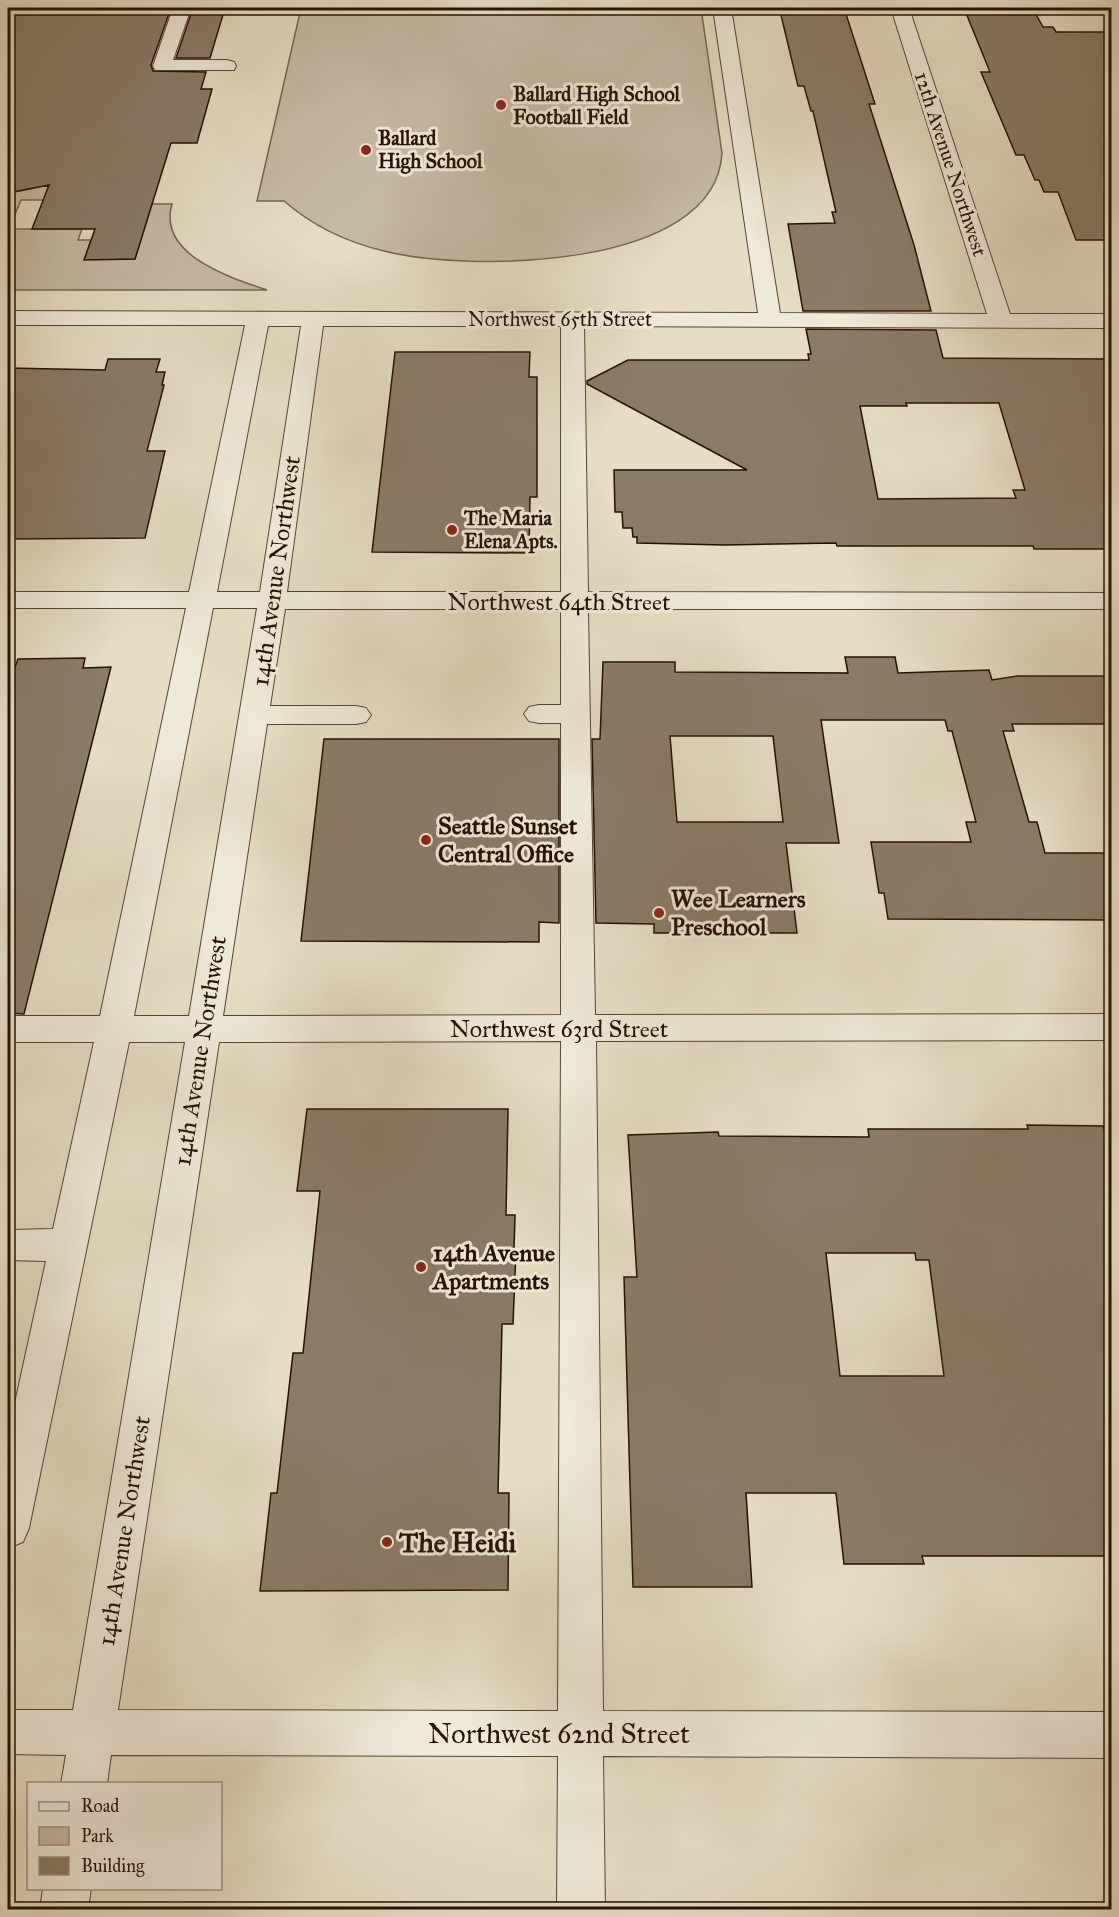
<svg xmlns="http://www.w3.org/2000/svg" width="1119" height="1917" font-family="'IM FELL Great Primer',serif">
  <style>
    .green { fill: #c6baa2; stroke: #766552; stroke-width: 1.5 }
    .building { fill: #8a7b66; stroke: #271003; stroke-width: 1.5; fill-rule: evenodd }
    .lines { fill: none; stroke-linecap: round; stroke-linejoin: round }
    .minor-casing { stroke: #574333; stroke-width: 2 }
    .minor { fill: #efe9d7; fill-rule: evenodd }
    .poi-dot { fill: #8f2418; stroke: #efe9d7; stroke-width: 2 }
    .labels { text-anchor: middle; stroke-width: 6; stroke-linejoin: round; paint-order: stroke }
    .far-poi-label { font-size: 20px; font-weight: bold; fill: #271003; stroke: #efe9d7; text-anchor: start }
    .far-street-label { font-size: 20px; fill: #271003; stroke: #efe9d7 }
    .street-label { font-size: 24px; fill: #271003; stroke: #efe9d7 }
    .poi-label { font-size: 24px; font-weight: bold; fill: #271003; stroke: #efe9d7; text-anchor: start }
    .near-poi-label { font-size: 28px; font-weight: bold; fill: #271003; stroke: #efe9d7; text-anchor: start }
    .near-street-label { font-size: 28px; fill: #271003; stroke: #efe9d7 }
  </style>
  <rect width="100%" height="100%" fill="#e6ddc2"/>
  <filter id="stains"><feTurbulence type="fractalNoise" baseFrequency=".00333" numOctaves="4"/><feColorMatrix values="0 0 0 0 .2 0 0 0 0 .09 0 0 0 0 .02 0 0 0 .5 -.17"/></filter>
  <radialGradient id="worn" r=".72"><stop offset=".6" stop-color="#630" stop-opacity="0"/><stop offset="1" stop-color="#630" stop-opacity=".3"/></radialGradient>
  <path class="green" d="M301,8H701L722,153C716,271 466,272 384,251C346,242 314,227 284,201H257Z
    M36,149L61,200H21L9,229H82L78,240H91L85,259H135L152,204H172C157,255 231,278 267,290H8V193L34,188Z"/>
  <path class="building" d="M8,8H171L151,65L153,71L206,72L201,89H212L197,143H171L135,259L84,260L95,229H32L49,185L8,193Z
    M193,8H225L210,58H176Z
    M792,8H839L840,11H845L875,104H869L914,245L931,311H803L788,224L835,223L832,212H836L813,111H811L804,86H798L780,11L793,10Z
    M964,8L1033,9L1043,27H1053L1056,32H1112V240H1076L1058,192H1044L1039,180H1035L1024,155H1016L981,72H990Z
    M806,329L936,330L943,358L1112,359V549H1034L1033,546H837L836,543L725,545L637,543V537H633L632,528H623L622,512H615L614,470H747L587,384V381L628,360H809L808,354H811ZM906,403H999L1025,490H1013L1016,498L878,499L860,406H907Z
    M395,352H530L529,377H537V497H530L529,553L372,552Z
    M108,359H160L156,372H165L162,385H164L147,451H165L145,538L8,539V368L105,370Z
    M845,657H895L898,673L989,670L992,680L1017,676H1112V724H1012L1014,731H1003L1029,822H1037L1045,853H1112V920L888,919L884,893H879L871,842H971L966,822H976L952,731H948L945,720H821L839,843H786L797,933H654V924L596,923L592,739H600L603,662H675V672L848,673ZM670,736H773L783,822H677Z
    M85,658L83,668L111,667L24,1014L8,1013V667H15L18,659Z
    M324,739H559V923L539,922V942L301,941Z
    M307,1109H508L506,1215H515L514,1250H516L513,1324H502L498,1493H509L508,1590L260,1591L271,1493H277L293,1353H303L320,1191H297Z
    M1027,1125L1103,1126L1112,1161V1556H922L924,1564H844L836,1493H746L752,1587H633L624,1277H637L628,1135L718,1132L719,1136L869,1137L868,1129H1028ZM826,1253H915L916,1260H929L944,1376H840Z"/>
  <g class="lines">
    <g class="minor-casing">
      <path id="minor" d="M173,8H191L173,60H227L234,62L236,66L234,70H155L153,66Z
        M713,8H731L780,313L987,314L891,8H909L1010,314H1112V328L584,326L588,592L1112,593V609H588L595,1015L1112,1014V1040L596,1041L603,1711L1112,1712V1758L603,1756L605,1910H557L558,1756L111,1755L107,1784H61L66,1755L8,1754V1710H73L185,1042H129L29,1528L23,1542L8,1548V1435L46,1261L8,1260V1230L53,1229L94,1042H8V1016H100L186,608H8V592H189L245,325H8V311L758,313ZM268,326H301L260,592H217ZM323,326H561V592H287ZM213,608H257L189,1016H134ZM285,609H561V705H539L529,707L524,714L529,721L539,723H561V1015L223,1016L267,724H356L366,722L371,715L366,708L356,706H270ZM561,1041L558,1711L118,1710L219,1042Z
        M43,1888H91L88,1910H40Z"/>
    </g>
    <use href="#minor" class="minor"/>
  </g>
  <g class="poi-dot">
    <circle cx="501" cy="105" r="6"/>
    <circle cx="366" cy="150" r="6"/>
    <circle cx="452" cy="530" r="6"/>
    <circle cx="426" cy="840" r="6"/>
    <circle cx="659" cy="913" r="6"/>
    <circle cx="421" cy="1267" r="6"/>
    <circle cx="387" cy="1542" r="6"/>
  </g>
  <g class="labels">
    <g class="far-poi-label">
      <text x="513" y="101">Ballard High School<tspan x="513" dy="23">Football Field</tspan></text>
      <text x="378" y="145">Ballard<tspan x="378" dy="23">High School</tspan></text>
      <text x="464" y="525">The Maria<tspan x="464" dy="23">Elena Apts.</tspan></text>
    </g>
    <g class="far-street-label">
      <text transform="translate(951 164) rotate(72)" y="7">12th Avenue Northwest</text>
      <text x="560" y="326">Northwest 65th Street</text>
    </g>
    <g class="street-label">
      <text transform="translate(276 571) rotate(-82)" y="8">14th Avenue Northwest</text>
      <text x="559" y="610">Northwest 64th Street</text>
      <text x="559" y="1037">Northwest 63rd Street</text>
      <text transform="translate(200 1051) rotate(-81)" y="8">14th Avenue Northwest</text>
      <text transform="translate(124 1531) rotate(-81)" y="8">14th Avenue Northwest</text>
    </g>
    <g class="poi-label">
      <text x="438" y="834">Seattle Sunset<tspan x="438" dy="28">Central Office</tspan></text>
      <text x="671" y="907">Wee Learners<tspan x="671" dy="28">Preschool</tspan></text>
      <text x="433" y="1261">14th Avenue<tspan x="433" dy="28">Apartments</tspan></text>
    </g>
    <g class="near-poi-label">
      <text x="399" y="1552">The Heidi</text>
    </g>
    <g class="near-street-label">
      <text x="559" y="1743">Northwest 62nd Street</text>
    </g>
  </g>
  <rect width="1119" height="1917" fill="none" stroke="#e6ddc2" stroke-width="30"/>
  <rect x="9" y="9" width="1101" height="1899" fill="none" stroke="#271003" stroke-width="3"/>
  <rect x="15" y="15" width="1089" height="1887" fill="none" stroke="#271003" stroke-width="1.5"/>
  <rect x="27" y="1782" width="195" height="108" fill="#efe9d7" stroke="#9f9282" stroke-width="1.5"/>
  <rect x="39" y="1802" width="30" height="9" fill="#efe9d7" stroke="#9f9282" stroke-width="1.5"/>
  <text x="81" y="1812" font-size="18" fill="#271003">Road</text>
  <rect x="39" y="1827" width="30" height="18" fill="#c6baa2" stroke="#9f9282" stroke-width="1.5"/>
  <text x="81" y="1842" font-size="18" fill="#271003">Park</text>
  <rect x="39" y="1857" width="30" height="18" fill="#8a7b66" stroke="#9f9282" stroke-width="1.5"/>
  <text x="81" y="1872" font-size="18" fill="#271003">Building</text>
  <rect width="100%" height="100%" filter="url(#stains)"/>
  <rect width="100%" height="100%" fill="url(#worn)"/>
</svg>
